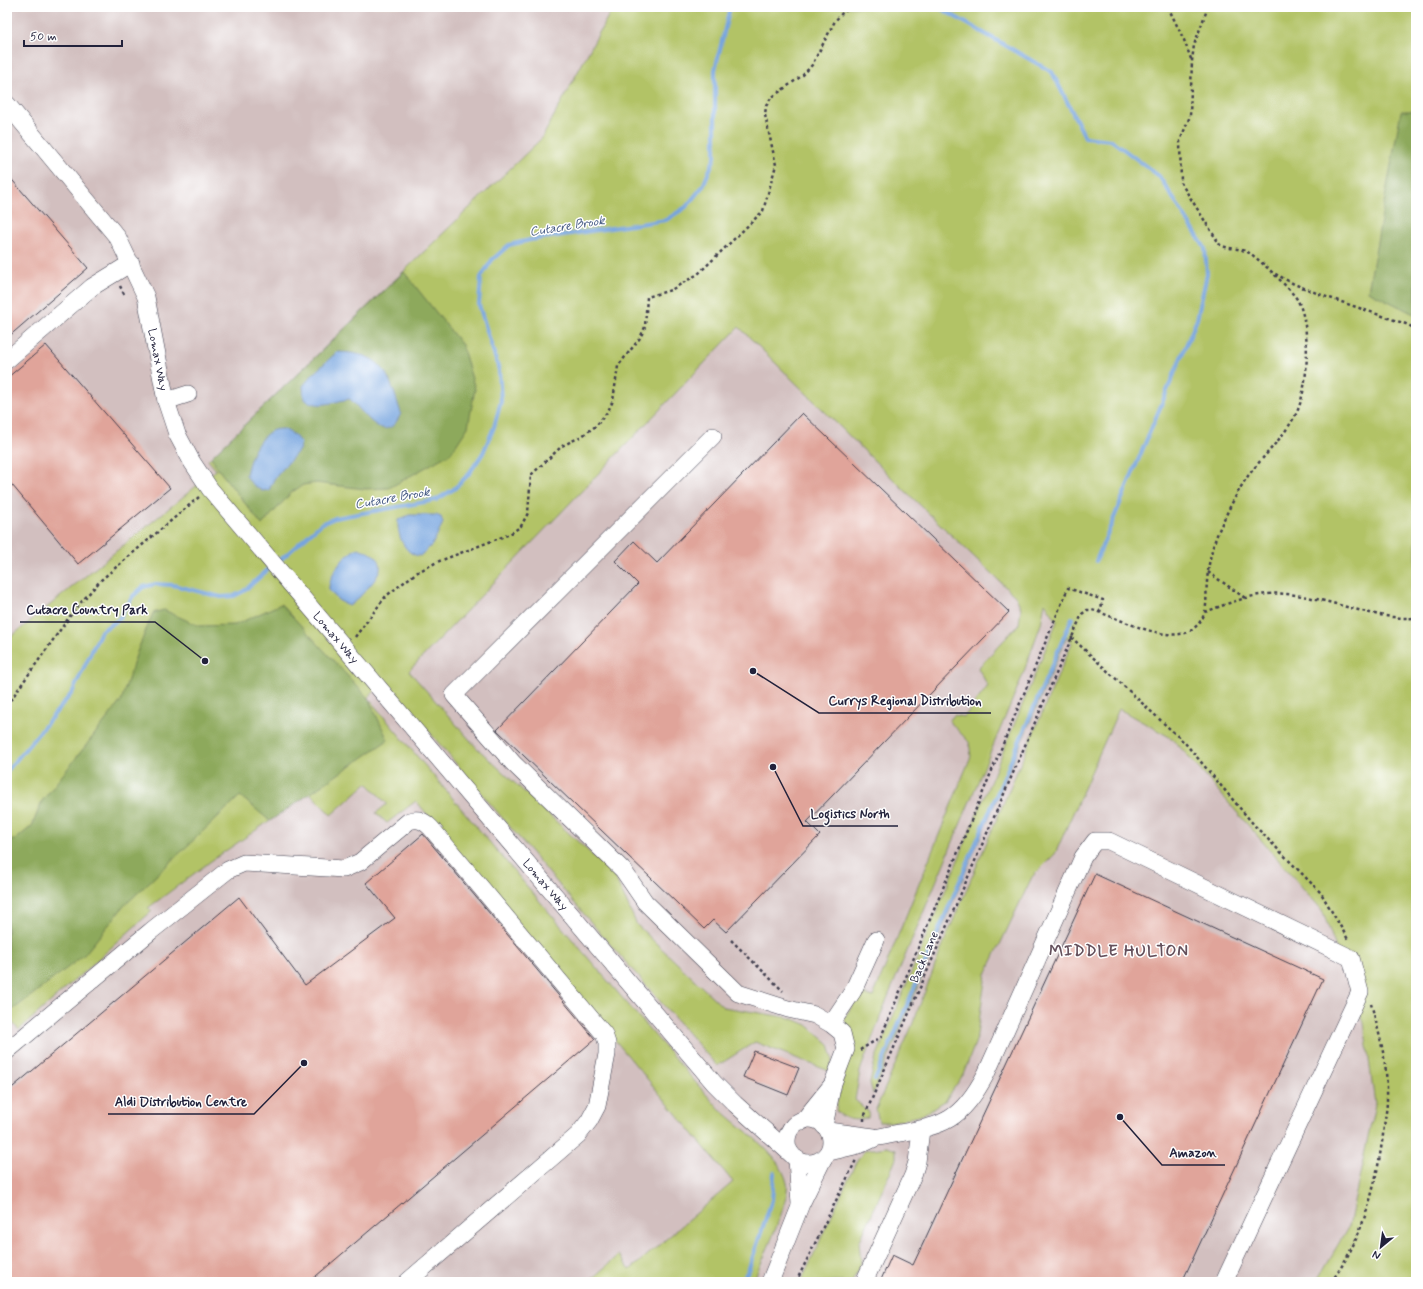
<svg xmlns="http://www.w3.org/2000/svg" width="1423" height="1289" font-family="Mynerve,sans-serif">
  <style>
    .industrial { fill: #d2bfbf }
    .green { fill: #b2c366; stroke: #6a7250 }
    .forest { fill: #8da95b; stroke: #58664b }
    .water { fill: #76a4df; stroke: #4c638d }
    .lines { fill: none; stroke-linecap: round; stroke-linejoin: round }
    .stream { stroke: #76a4df; stroke-width: 4 }
    .building { fill: #e0a49a }
    .minor-casing { stroke: #403e4e; stroke-width: 18 }
    .path { stroke: #403e4e; stroke-width: 2.5; stroke-dasharray: 3 3; stroke-linecap: butt }
    .minor { stroke: #fff; stroke-width: 17 }
    .labels { text-anchor: middle; stroke-width: 3; stroke-linejoin: round; paint-order: stroke }
    .street-label { font-size: 12px; fill: #22223b; stroke: #fff }
    .water-label { font-size: 13px; font-style: italic; fill: #485c85; stroke: #fff }
    .district-label { font-size: 16px; font-weight: bold; letter-spacing: 1px; fill: #64505c; stroke: #fff }
    .leader { fill: none; stroke: #22223b; stroke-width: 1.5 }
    .callout-dot { fill: #22223b; stroke: #fff; stroke-width: 1.5 }
    .callout-label { font-size: 13px; text-anchor: middle; font-weight: bold; fill: #22223b; stroke: #fff; stroke-width: 3; stroke-linejoin: round; paint-order: stroke }
  </style>
  <rect width="100%" height="100%" fill="#fff"/>
  <filter id="ink" filterUnits="userSpaceOnUse"><feTurbulence type="fractalNoise" baseFrequency=".025" numOctaves="2"/><feDisplacementMap in="SourceGraphic" scale="8" xChannelSelector="R" yChannelSelector="G"/><feConvolveMatrix kernelMatrix="1 2 1 2 8 2 1 2 1" color-interpolation-filters="sRGB"/></filter>
  <filter id="wash" filterUnits="userSpaceOnUse"><feTurbulence type="fractalNoise" baseFrequency=".012" numOctaves="4" result="noise"/><feDisplacementMap in="SourceGraphic" scale="16" xChannelSelector="R" yChannelSelector="G"/><feGaussianBlur stdDeviation="0.9" result="paint"/><feColorMatrix in="noise" values="0 0 0 0 0 0 0 0 0 0 0 0 0 0 0 0 0 1.4 0 .05"/><feComposite in="paint" operator="in"/></filter>
  <g filter="url(#wash)">
    <rect width="100%" height="100%" fill="#ebdfbc"/>
    <path class="industrial" d="M7,7H653L451,254L7,662Z
      M761,286L1045,602L1115,707L1173,739L1322,910L1364,1023L1375,1104L1349,1226L1316,1282H7V1015L211,861L388,740L368,698Z"/>
    <path class="green" d="M613,7H1416V1282H1316L1349,1226L1375,1104L1364,1023L1322,910L1173,739L1119,709L1055,854L1032,877L986,974L976,1041L963,1075L945,1101L922,1115L892,1122H879L876,1109L911,1028L944,942L1072,643L1067,637L975,850L873,1094L870,1083L875,1060L1057,621L1045,603L1041,624L1022,677L887,999L860,1071L855,1100L869,1112L868,1118C854,1121 847,1121 836,1111L838,1096L852,1047L844,1018L861,993L873,997L971,756L969,742L949,721L954,715L964,717L988,686L978,668L1019,624L1021,608L1016,597L896,482L739,327L409,671L477,748L614,875L637,925L723,1007L791,1018L807,1025L829,1044L833,1059L829,1071L755,1042L717,1066L600,933L385,680L368,698C482,833 595,968 712,1101C733,1124 780,1151 787,1183C791,1200 761,1263 753,1282H588L619,1255L630,1270L733,1182L416,801L387,823L376,813L387,804L367,783L331,815L310,793L211,861L148,908L152,911L19,1030L12,1022L7,1027V640L216,470L208,460L542,138Z
      M887,1147L896,1150V1159L859,1243L861,1262L852,1282H801L856,1162L865,1150Z"/>
    <path class="forest" d="M1401,111H1416V315L1368,291Z
      M404,272L462,345L475,389L468,427L451,453L389,488L365,489L316,483L303,485L292,492L262,525L218,469L211,457Z
      M281,604L368,698L388,740L270,821L240,796L124,906L84,955L14,1009L7,1007V840H15L32,826L42,801L121,701L137,652L153,613L164,610L199,626L235,625Z"/>
    <path class="water" d="M337,352C385,353 388,374 401,413C386,449 365,413 350,399C333,401 320,410 304,399L303,386L314,373Z
      M284,429L294,435L301,443L299,450L274,479L269,490L262,491L251,483L246,475C249,459 257,439 271,431C275,429 280,429 284,429Z
      M409,515H436L441,517L443,523L432,545L420,556C404,555 397,534 398,520Z
      M358,548C386,557 386,568 367,589C361,595 356,602 349,606L338,600L329,590C328,575 345,554 358,548Z"/>
    <g class="lines">
      <path class="stream" d="M938,7L1052,72L1085,137L1111,140L1159,176L1205,248L1207,274L1197,319L1096,561
        M278,562L321,524L335,518L436,500L454,489L468,475L483,453L494,427L501,401L499,370L479,305L481,277L492,260L509,245L530,240L666,220L686,207L703,186L715,157V70L730,7
        M7,771L72,693L101,631L118,620L133,596L143,587L156,584L173,585L221,597L234,596L244,591L271,567
        M875,1080L1072,618
        M740,1282L748,1271L772,1200L774,1173"/>
    </g>
    <g id="blocks">
      <path class="building" d="M7,174L88,268L7,338Z
        M46,345L170,488L78,564L7,479V378Z
        M802,413L1009,612L807,822L820,835L726,932L713,920L704,929L497,730L638,584L615,561L634,541L657,563Z
        M423,834L595,1039L309,1282H7V1092L239,897L305,985L395,918L366,883Z
        M1095,874L1323,979L1182,1282H880L892,1255L913,1265Z
        M754,1051L799,1068L788,1095L743,1077Z"/>
    </g>
  </g>
  <g filter="url(#ink)">
    <use href="#blocks" fill-opacity="0" stroke="#403e4e" stroke-width="1"/>
    <g class="lines">
      <g class="minor-casing">
        <g id="minor">
          <path id="s1" d="M7,104L118,238L146,297L166,401L177,434L192,462L210,489L714,1083L735,1104L791,1154"/>
          <path d="M7,360L92,287L131,263"/>
          <path d="M166,401L188,394"/>
          <path d="M713,436L454,695L513,763L623,870L645,902L738,993L788,1009L815,1015L831,1024L842,1033L846,1049L833,1083L824,1126"/>
          <path d="M831,1024L853,991L876,940"/>
          <path d="M7,1051L151,931L228,870L244,863L344,869L360,862L409,821C419,818 424,821 431,828L604,1034L607,1043V1054L597,1106L589,1121L578,1135L407,1282"/>
          <circle cx="809" cy="1141" r="22"/>
          <path d="M803,1121L832,1085"/>
          <path d="M828,1131L874,1137"/>
          <path d="M829,1152C840,1149 853,1147 864,1143C869,1141 874,1138 879,1137C935,1125 956,1131 986,1074L1083,857L1095,841H1109L1351,958L1360,992L1224,1282"/>
          <path d="M797,1159L800,1204"/>
          <path d="M770,1282L801,1204L824,1157"/>
          <path d="M864,1282L913,1175L917,1162L921,1130"/>
        </g>
      </g>
      <path class="path" d="M1168,7L1184,40L1191,59
        M1270,271L1294,284L1324,296L1406,324L1416,329
        M120,286L125,296
        M1208,572L1245,598
        M1205,612C1232,602 1258,591 1287,594C1331,598 1372,620 1416,618
        M355,637L386,596L416,573L437,562L510,534L521,526L528,513L531,475L562,446L582,436L596,426L608,411L613,401L618,366L640,338L645,327L647,297L671,290L698,274L763,211L776,165L765,115L766,106L771,98L803,75L812,65L835,21L843,12L852,7
        M1071,637L1185,743L1255,826L1321,893L1349,941
        M7,705L75,609L101,580L199,497
        M731,940L783,991
        M860,1050L881,1037L1068,588L1103,600L1100,612
        M864,1121V1117L1082,614L1087,610H1092C1118,617 1165,644 1190,631C1197,627 1203,619 1205,612C1207,603 1206,591 1207,582C1208,566 1211,550 1217,535C1223,520 1239,488 1248,476C1264,455 1284,437 1296,414C1309,388 1311,326 1298,301C1292,290 1262,262 1251,254C1241,247 1230,250 1220,245L1181,183L1180,141L1190,116L1192,61L1194,45L1208,7
        M796,1282L856,1160
        M1331,1282C1363,1239 1376,1187 1383,1135C1384,1123 1387,1111 1387,1099C1388,1066 1380,1035 1371,1004"/>
      <use href="#minor" class="minor"/>
    </g>
  </g>
  <g class="labels">
    <g class="street-label">
      <text dy="4" stroke="none"><textPath href="#s1" startOffset="303">Lomax Way</textPath></text>
      <text dy="4" stroke="none"><textPath href="#s1" startOffset="639">Lomax Way</textPath></text>
      <text dy="4" stroke="none"><textPath href="#s1" startOffset="963">Lomax Way</textPath></text>
      <text transform="translate(924 957) rotate(-67)" y="4">Back Lane</text>
    </g>
    <g class="water-label">
      <text transform="translate(567 225) rotate(-9)" y="5">Cutacre Brook</text>
      <text transform="translate(392 497) rotate(-10)" y="5">Cutacre Brook</text>
    </g>
    <g class="district-label">
      <text x="1119" y="956">MIDDLE HULTON</text>
    </g>
  </g>
  <path class="leader" d="M205 661L155 622H20M753 671L819 713H991M773 767L803 826H898M304 1063L254 1114H108M1120 1117L1162 1165H1225"/>
  <g class="callout-dot">
    <circle cx="205" cy="661" r="4"/>
    <circle cx="753" cy="671" r="4"/>
    <circle cx="773" cy="767" r="4"/>
    <circle cx="304" cy="1063" r="4"/>
    <circle cx="1120" cy="1117" r="4"/>
  </g>
  <g class="callout-label">
    <text x="87" y="614">Cutacre Country Park</text>
    <text x="905" y="705">Currys Regional Distribution</text>
    <text x="850" y="818">Logistics North</text>
    <text x="181" y="1106">Aldi Distribution Centre</text>
    <text x="1193" y="1157">Amazon</text>
  </g>
  <rect width="1423" height="1289" fill="none" stroke="#fff" stroke-width="24"/>
  <g transform="translate(1381 1247) rotate(209)" stroke="#ffffff" stroke-width="3" paint-order="stroke">
  <path d="M0-3L7 15L0 10L-7 15Z" fill="#22223b"/>
  <text y="-6" font-size="11" font-weight="bold" text-anchor="middle" fill="#22223b">N</text>
  </g>
  <path d="M24 40v6h98v-6" fill="none" stroke="#22223b" stroke-width="2"/>
  <text x="30" y="40" font-size="12" fill="#22223b" stroke="#ffffff" stroke-width="3" paint-order="stroke">50 m</text>
</svg>
